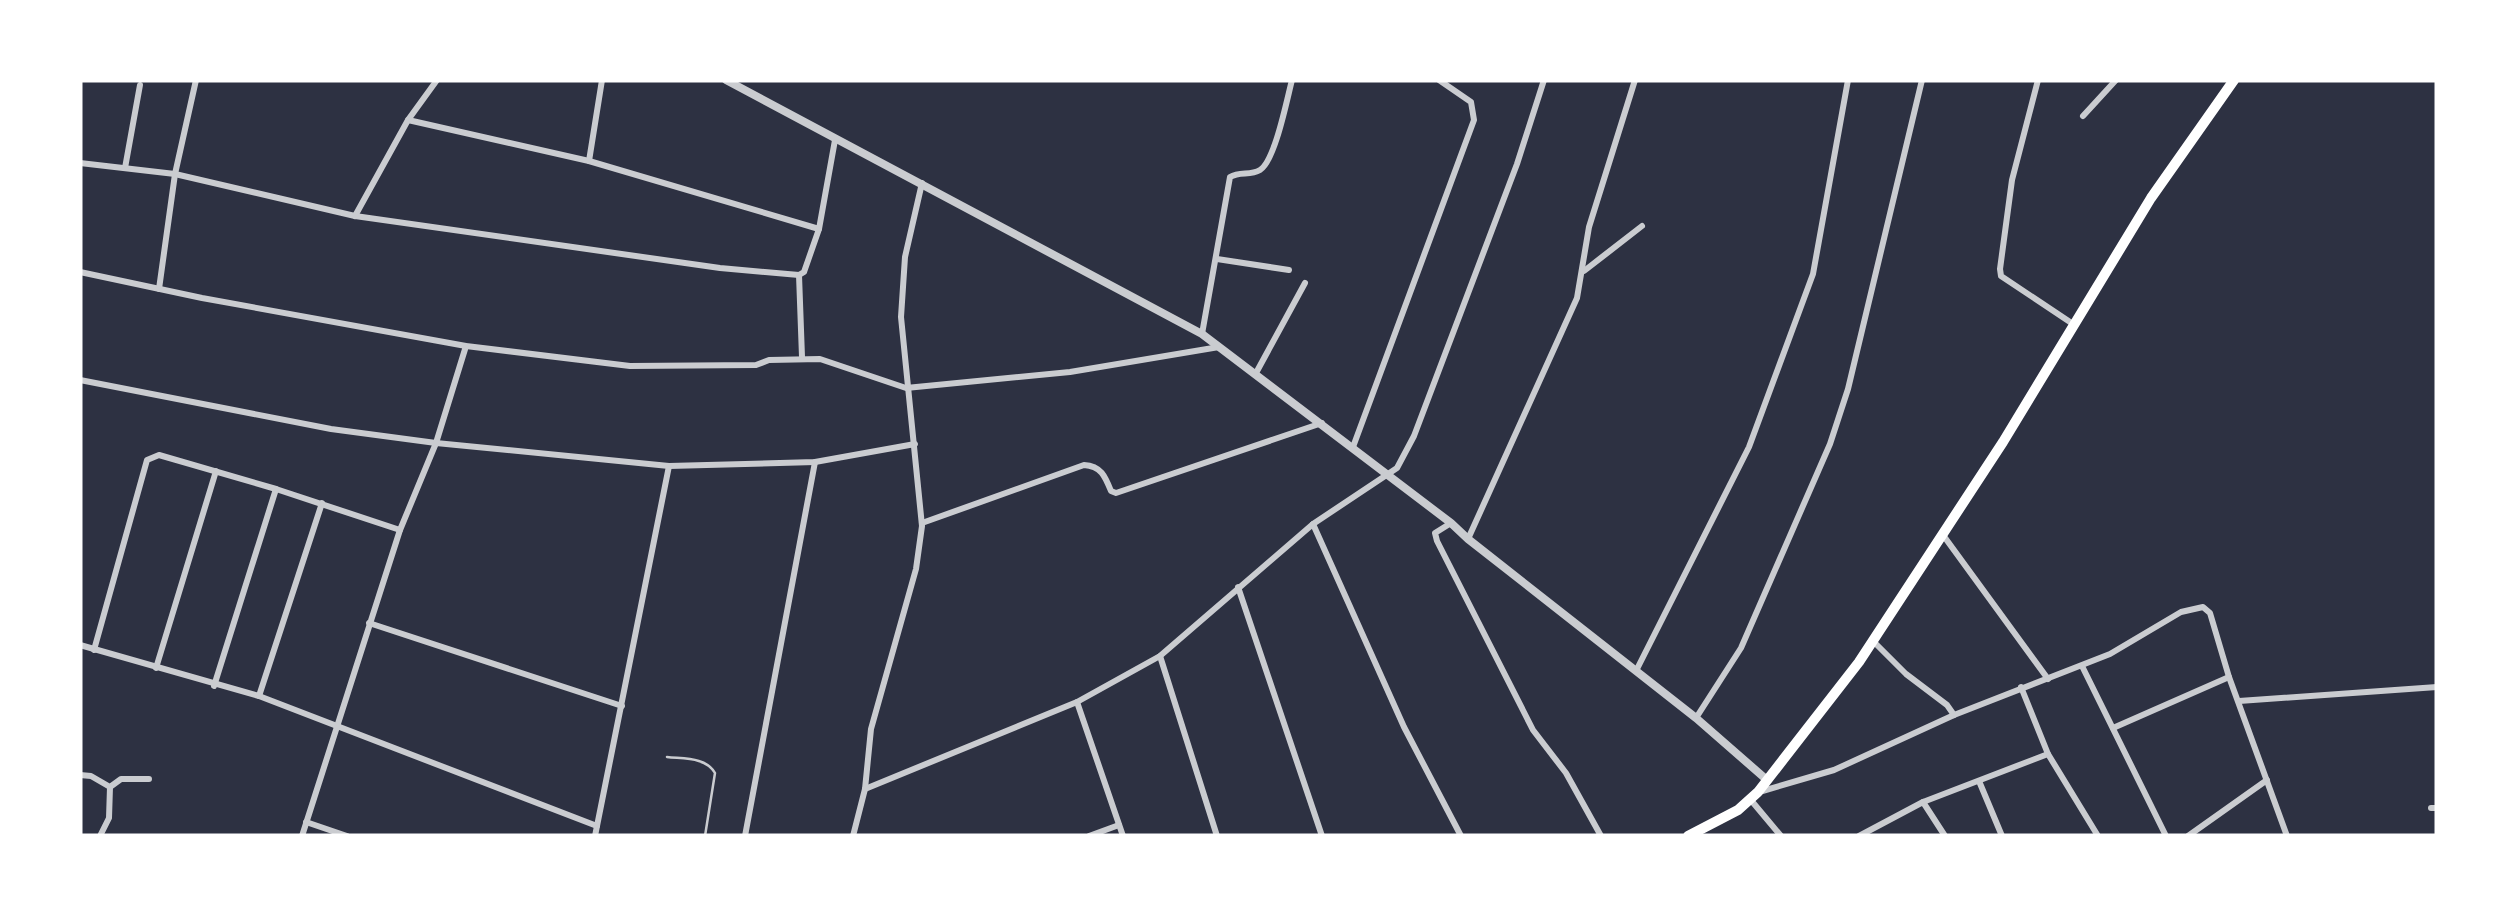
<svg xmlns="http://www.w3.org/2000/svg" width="2517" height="916" font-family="'Roboto Serif',serif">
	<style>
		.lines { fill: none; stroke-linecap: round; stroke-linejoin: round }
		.service { stroke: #caccd0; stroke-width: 2.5 }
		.minor { stroke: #caccd0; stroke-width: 6 }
		.tertiary { stroke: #caccd0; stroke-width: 8 }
		.trunk { stroke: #fff; stroke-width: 10 }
	</style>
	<rect width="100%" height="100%" fill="#2d3142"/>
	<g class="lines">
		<path class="service" d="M667,757C684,759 706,757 715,773L705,836"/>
		<g class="minor">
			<polyline points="2038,80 2012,180 2000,269 2001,276 2073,324"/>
			<polyline points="2083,116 2116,80"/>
			<polyline points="408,120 589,161 819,229"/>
			<polyline points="589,161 602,80"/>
			<polyline points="80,163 175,174 355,216 720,268 799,275 804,272 819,229 835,140"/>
			<polyline points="125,168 140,85"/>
			<polyline points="355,216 408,120 437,80"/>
			<polyline points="1217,259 1289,270"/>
			<polyline points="1584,271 1642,226"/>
			<polyline points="80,272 202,298 466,346 630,366 756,365 769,360 820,359 906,388 1070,372 1219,347"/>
			<polyline points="799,275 802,357"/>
			<polyline points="159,289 175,174 196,80"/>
			<path d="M1202,334L1230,177C1240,171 1250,176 1260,170C1275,161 1287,99 1292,80"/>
			<polyline points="1256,373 1305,283"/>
			<polyline points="80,380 331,429 436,443 669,466 815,462 915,444"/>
			<polyline points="1353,447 1474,120 1471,102 1439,80"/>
			<path d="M922,523L1084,465C1101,466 1105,476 1111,491L1116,493L1322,423"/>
			<polyline points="1451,523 1435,533 1437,541 1533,730 1566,773 1601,836"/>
			<polyline points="1313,524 1404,727 1461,836"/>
			<polyline points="1943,535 2048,679"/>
			<polyline points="1468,539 1577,298 1589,227 1635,80"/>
			<polyline points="1238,587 1322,836"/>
			<polyline points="369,623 622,706"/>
			<polyline points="1873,641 1906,674 1947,705 1954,715"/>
			<polyline points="80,645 259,696 597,826"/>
			<polyline points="94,650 147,460 159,455 276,489"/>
			<polyline points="1160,656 1217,836"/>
			<polyline points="2082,666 2166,836"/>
			<polyline points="156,668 216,471"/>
			<polyline points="1636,671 1749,447 1813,274 1848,80"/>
			<polyline points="214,686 276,489 400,530"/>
			<polyline points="2021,687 2048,754 2098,836"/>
			<polyline points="259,696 322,503"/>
			<polyline points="2239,701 2437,687"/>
			<polyline points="1077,702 1123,836"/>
			<polyline points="1696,718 1741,648 1830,444 1848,389 1922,80"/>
			<polyline points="2113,728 2229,677"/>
			<polyline points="80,775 91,776 110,787 121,779 149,779"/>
			<polyline points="1979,781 2002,836"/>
			<polyline points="865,789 1077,702 1160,656 1313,524 1397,468 1414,436 1517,164 1544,80"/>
			<polyline points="1759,792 1834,770 1954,715 2110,654 2181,612 2203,607 2210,613 2229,677 2287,836"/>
			<polyline points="1750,799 1781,836"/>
			<polyline points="1923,802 1945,836"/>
			<polyline points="2431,808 2437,808"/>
			<polyline points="306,822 347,836"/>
			<polyline points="100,836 109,818 110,787"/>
			<polyline points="302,836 400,530 436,443 466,346"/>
			<polyline points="595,836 669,466"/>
			<polyline points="745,836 815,462"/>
			<polyline points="853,836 865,789 871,729 916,569 922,526 901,317 905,257 922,183"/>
			<polyline points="1089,836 1119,825"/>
			<polyline points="1859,836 1923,802 2048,754"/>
			<polyline points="2188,836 2267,780"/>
		</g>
		<polyline class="tertiary" points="726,80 1202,334 1451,523 1468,539 1696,718 1767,780"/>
		<polyline class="trunk" points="1688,836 1738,810 1758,792 1859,662 2003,442 2151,198 2234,80"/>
	</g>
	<rect width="2517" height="916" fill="none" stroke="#ffffff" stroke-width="165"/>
</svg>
